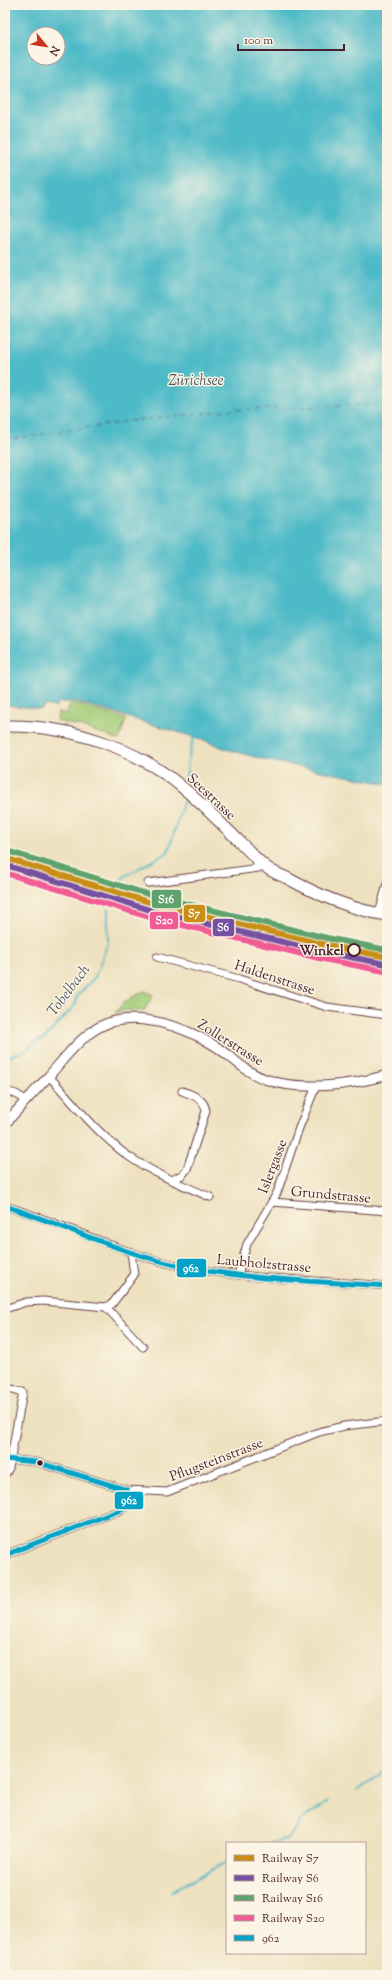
<svg xmlns="http://www.w3.org/2000/svg" width="392" height="1980" font-family="'Sorts Mill Goudy',serif">
	<style>
		.green { fill: #a4ce79; stroke: #777652 }
		.water { fill: #4dbac7; stroke: #4c6c79; fill-rule: evenodd }
		.lines { fill: none; stroke-linecap: round; stroke-linejoin: round }
		.stream { stroke: #4dbac7; stroke-width: 2 }
		.ferry { stroke: #4b5562; stroke-width: 1; stroke-dasharray: 5 4; stroke-linecap: butt }
		.street-casing { stroke: #633c41; stroke-width: 9 }
		.secondary-casing { stroke: #633c41; stroke-width: 11 }
		.primary-casing { stroke: #633c41; stroke-width: 13 }
		.street { stroke: #fff; stroke-width: 7 }
		.secondary { stroke: #fff; stroke-width: 9 }
		.primary { stroke: #fff; stroke-width: 11 }
		.bus-1-casing { stroke: #fcf5e5; stroke-width: 8 }
		.bus-1 { stroke: #04a2c6; stroke-width: 5 }
		.rail-1-casing { stroke: #fcf5e5; stroke-width: 9 }
		.rail-2-casing { stroke: #fcf5e5; stroke-width: 9 }
		.rail-3-casing { stroke: #fcf5e5; stroke-width: 9 }
		.rail-4-casing { stroke: #fcf5e5; stroke-width: 9 }
		.rail-1 { stroke: #c88e18; stroke-width: 6 }
		.rail-2 { stroke: #7751a1; stroke-width: 6 }
		.rail-3 { stroke: #60a26e; stroke-width: 6 }
		.rail-4 { stroke: #f05b94; stroke-width: 6 }
		.stop-dot { fill: #fcf5e5; stroke: #4a1f2b; stroke-width: 2 }
		.bus-dot { fill: #4a1f2b; stroke: #fcf5e5; stroke-width: 1.5 }
		.labels { text-anchor: middle; stroke-width: 3; stroke-linejoin: round; paint-order: stroke }
		.street-label { font-size: 14px; fill: #4a1f2b; stroke: #fcf5e5 }
		.stop-label { font-size: 14px; font-weight: bold; fill: #4a1f2b; stroke: #fcf5e5; text-anchor: end }
		.water-label { font-size: 15px; font-style: italic; fill: #4b5562; stroke: #fcf5e5 }
		.line-badge { stroke: #fcf5e5; stroke-width: 1.5 }
		.badge-label { font-size: 11px; text-anchor: middle; font-weight: bold; fill: #fff }
	</style>
	<rect width="100%" height="100%" fill="#fcf5e5"/>
	<filter id="ink" filterUnits="userSpaceOnUse"><feTurbulence type="fractalNoise" baseFrequency=".025" numOctaves="2"/><feDisplacementMap in="SourceGraphic" scale="8" xChannelSelector="R" yChannelSelector="G"/><feConvolveMatrix kernelMatrix="1 2 1 2 8 2 1 2 1" color-interpolation-filters="sRGB"/></filter>
	<filter id="wash" filterUnits="userSpaceOnUse"><feTurbulence type="fractalNoise" baseFrequency=".012" numOctaves="4" result="noise"/><feDisplacementMap in="SourceGraphic" scale="16" xChannelSelector="R" yChannelSelector="G"/><feGaussianBlur stdDeviation="0.9" result="paint"/><feColorMatrix in="noise" values="0 0 0 0 0 0 0 0 0 0 0 0 0 0 0 0 0 1.4 0 .05"/><feComposite in="paint" operator="in"/></filter>
	<g filter="url(#wash)">
		<rect width="100%" height="100%" fill="#eee1c0"/>
		<g class="green">
			<polygon points="70,704 77,704 126,719 119,740 80,726 57,721 58,712 67,714"/>
			<polygon points="144,991 153,995 144,1011 124,1010 115,1013 124,1002"/>
		</g>
		<path class="water" d="M5,5H387V784L269,761L226,749L204,740L77,702H60L55,707L44,705L42,709L5,705ZM34,34H58V58H34Z"/>
		<g class="lines">
			<g class="stream">
				<polyline points="186,779 189,755 194,737"/>
				<polyline points="116,885 125,876 168,852 184,800"/>
				<polyline points="5,1058 26,1050 35,1042 45,1038 75,1005 78,995 95,977 108,943 108,909"/>
				<polyline points="357,1791 387,1770"/>
				<polyline points="271,1843 289,1838 301,1820 328,1802"/>
				<polyline points="172,1891 227,1862"/>
			</g>
			<polyline class="ferry" points="5,440 138,420 231,410 387,404"/>
		</g>
	</g>
	<g filter="url(#ink)">
		<g class="lines">
			<g class="street-casing">
				<g id="street">
					<polyline points="148,883 266,867"/>
					<polyline points="379,914 387,884"/>
					<polyline points="157,957 239,979 327,1007 387,1015"/>
					<path d="M49,1076C74,1104 98,1134 128,1156C153,1173 182,1185 210,1197"/>
					<polyline points="5,1091 16,1094 26,1100"/>
					<path d="M172,1180L182,1175L187,1169L206,1111C204,1098 193,1095 182,1091"/>
					<polyline points="272,1202 387,1211"/>
					<path d="M5,1206C63,1223 117,1252 176,1265C245,1280 317,1280 387,1286"/>
					<polyline points="238,1275 247,1244 277,1193 299,1128 316,1086"/>
					<polyline points="106,1307 112,1304 134,1275 131,1252"/>
					<polyline points="106,1307 143,1347"/>
					<polyline points="5,1309 26,1302 43,1301 106,1307"/>
					<polyline points="5,1387 23,1392 9,1468 5,1475"/>
					<polyline points="5,1459 36,1462 127,1490 167,1492 319,1432 344,1426 387,1421"/>
					<polyline points="5,1555 118,1511 127,1506 130,1498 127,1490"/>
				</g>
			</g>
			<g class="secondary-casing">
				<path id="secondary" d="M5,1124C19,1108 33,1093 48,1077C65,1058 83,1032 108,1023C141,1012 184,1027 212,1044C231,1055 244,1072 265,1079C300,1092 352,1085 387,1075"/>
			</g>
			<g class="primary-casing">
				<path id="primary" d="M5,726C72,725 139,748 189,793C208,810 226,828 244,846C251,853 258,861 266,867C272,872 280,875 287,878C318,895 352,910 387,915"/>
			</g>
			<use href="#street" class="street"/>
			<use href="#secondary" class="secondary"/>
			<use href="#primary" class="primary"/>
			<g class="bus-1-casing">
				<g id="bus-1">
					<path d="M5,1206C62,1224 117,1252 176,1265C245,1280 317,1281 387,1286"/>
					<polyline points="5,1459 36,1462 127,1490 130,1498 127,1506 118,1511 5,1555"/>
				</g>
			</g>
			<use href="#bus-1" class="bus-1"/>
			<g class="rail-1-casing">
				<polyline id="rail-1" points="5,858 152,903 326,945 387,957"/>
			</g>
			<g class="rail-2-casing">
				<polyline id="rail-2" points="5,865 150,910 324,952 386,964"/>
			</g>
			<g class="rail-3-casing">
				<polyline id="rail-3" points="7,851 154,896 327,938 387,950"/>
			</g>
			<g class="rail-4-casing">
				<polyline id="rail-4" points="5,873 149,917 323,959 384,971"/>
			</g>
			<use href="#rail-1" class="rail-1"/>
			<use href="#rail-2" class="rail-2"/>
			<use href="#rail-3" class="rail-3"/>
			<use href="#rail-4" class="rail-4"/>
		</g>
	</g>
	<circle class="stop-dot" cx="354" cy="950" r="6"/>
	<circle class="bus-dot" cx="40" cy="1463" r="3.5"/>
	<g class="labels">
		<g class="street-label">
			<text transform="translate(212 796) rotate(43)" y="5">Seestrasse</text>
			<text transform="translate(275 977) rotate(18)" y="5">Haldenstrasse</text>
			<text transform="translate(231 1042) rotate(32)" y="5">Zollerstrasse</text>
			<text transform="translate(272 1166) rotate(-69)" y="5">Islergasse</text>
			<text transform="translate(331 1194) rotate(5)" y="5">Grundstrasse</text>
			<text transform="translate(264 1263) rotate(5)" y="5">Laubholzstrasse</text>
			<text transform="translate(216 1459) rotate(-21)" y="5">Pflugsteinstrasse</text>
		</g>
		<g class="stop-label">
			<text x="344" y="955">Winkel</text>
		</g>
		<g class="water-label">
			<text x="196" y="385">Zürichsee</text>
			<text transform="translate(68 990) rotate(-53)" y="5">Tobelbach</text>
		</g>
	</g>
	<g class="line-badge">
		<rect x="151" y="889" width="31" height="20" rx="4" fill="#60a26e"/>
		<rect x="183" y="904" width="23" height="19" rx="4" fill="#c88e18"/>
		<rect x="149" y="911" width="30" height="19" rx="4" fill="#f05b94"/>
		<rect x="212" y="918" width="23" height="19" rx="4" fill="#7751a1"/>
		<rect x="176" y="1258" width="31" height="20" rx="4" fill="#04a2c6"/>
		<rect x="114" y="1491" width="30" height="19" rx="4" fill="#04a2c6"/>
	</g>
	<g class="badge-label">
		<text x="166" y="903">S16</text>
		<text x="194" y="917">S7</text>
		<text x="164" y="924">S20</text>
		<text x="223" y="931">S6</text>
		<text x="191" y="1272">962</text>
		<text x="129" y="1504">962</text>
	</g>
	<rect width="392" height="1980" fill="none" stroke="#fcf5e5" stroke-width="20"/>
	<rect x="226" y="1842" width="140" height="112" fill="#fcf5e5" stroke="#b59f9b"/>
	<rect x="234" y="1855" width="20" height="6" fill="#c88e18" stroke="#b59f9b"/>
	<text x="262" y="1862" font-size="12" fill="#4a1f2b">Railway S7</text>
	<rect x="234" y="1875" width="20" height="6" fill="#7751a1" stroke="#b59f9b"/>
	<text x="262" y="1882" font-size="12" fill="#4a1f2b">Railway S6</text>
	<rect x="234" y="1895" width="20" height="6" fill="#60a26e" stroke="#b59f9b"/>
	<text x="262" y="1902" font-size="12" fill="#4a1f2b">Railway S16</text>
	<rect x="234" y="1915" width="20" height="6" fill="#f05b94" stroke="#b59f9b"/>
	<text x="262" y="1922" font-size="12" fill="#4a1f2b">Railway S20</text>
	<rect x="234" y="1935" width="20" height="6" fill="#04a2c6" stroke="#b59f9b"/>
	<text x="262" y="1942" font-size="12" fill="#4a1f2b">962</text>
	<g transform="translate(46 46) rotate(120)"><circle r="19" fill="#fcf5e5" stroke="#b59f9b"/>
	<path d="M0-3L7 15L0 10L-7 15Z" fill="#c8321e"/>
	<text y="-6" font-size="11" font-weight="bold" text-anchor="middle" fill="#4a1f2b">N</text>
	</g>
	<path d="M238 44v6h106v-6" fill="none" stroke="#4a1f2b" stroke-width="2"/>
	<text x="244" y="44" font-size="12" fill="#4a1f2b" stroke="#fcf5e5" stroke-width="3" paint-order="stroke">100 m</text>
</svg>
